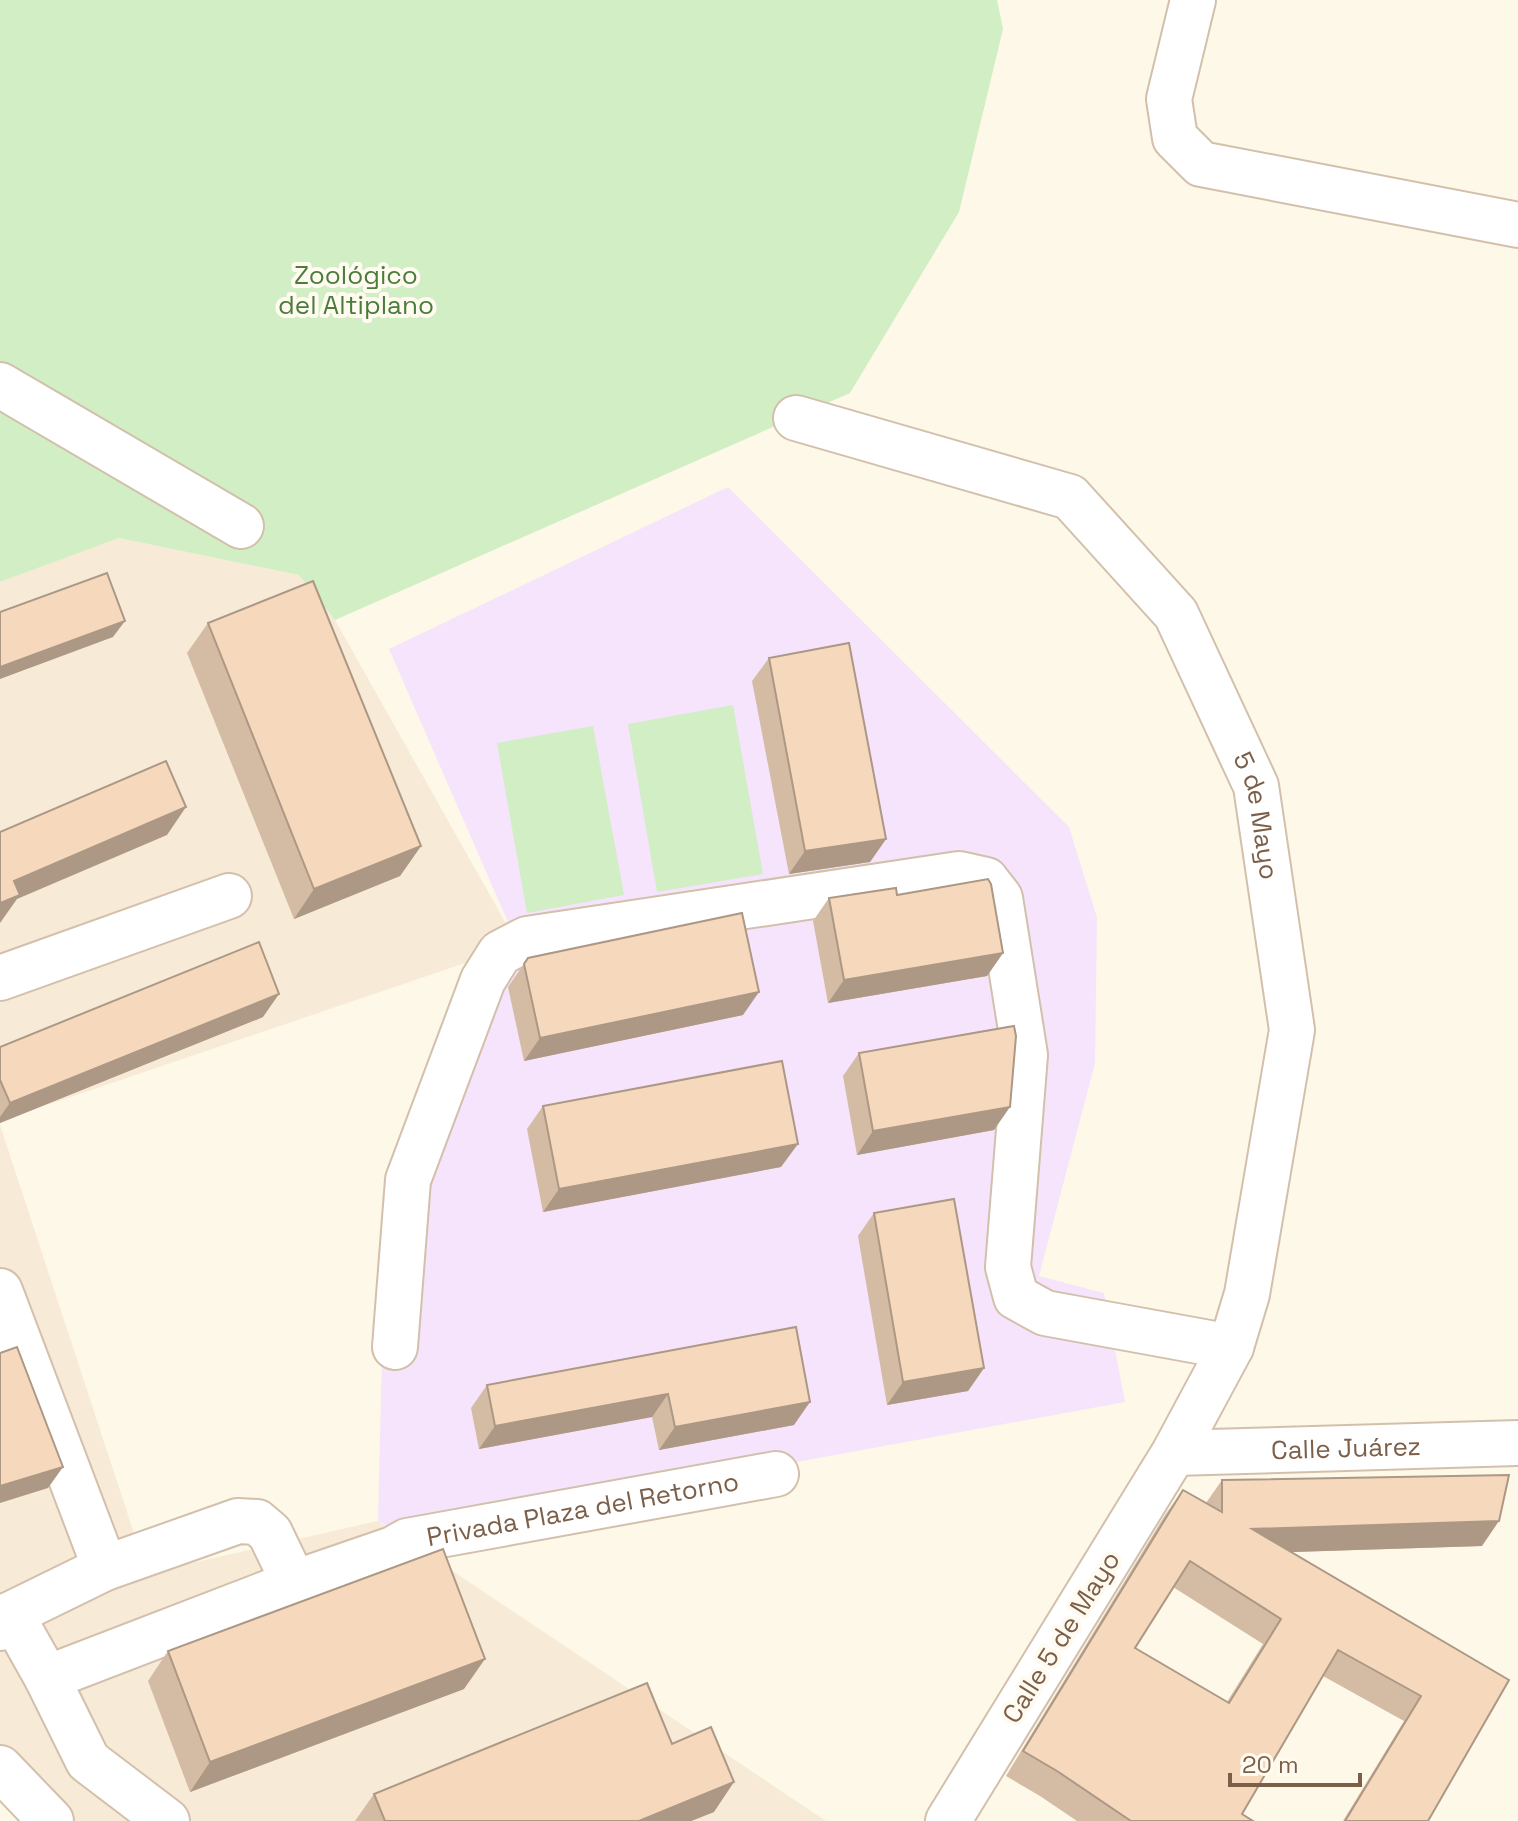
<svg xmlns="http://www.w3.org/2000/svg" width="1518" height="1821" font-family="'Space Grotesk',sans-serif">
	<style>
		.residential { fill: #f7ead6 }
		.education { fill: #f5e4fb }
		.green { fill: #d2eec4 }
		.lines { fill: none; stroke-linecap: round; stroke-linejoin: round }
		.minor-casing { stroke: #d3c0ac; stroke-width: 48 }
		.minor { stroke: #fff; stroke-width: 44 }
		.wall { fill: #d4bba3; fill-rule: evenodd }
		.shaded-wall { fill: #ac9884 }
		.building { fill: #f6d9bd; stroke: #ac9884; stroke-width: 2; fill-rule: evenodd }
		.labels { text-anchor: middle; stroke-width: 8; stroke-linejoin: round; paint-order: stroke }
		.park-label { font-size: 26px; fill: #4a7c3c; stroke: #fffbf0 }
		.street-label { font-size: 26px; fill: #7c5f49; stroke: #fffbf0 }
	</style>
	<rect width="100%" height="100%" fill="#fef8e8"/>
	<g class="residential">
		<polygon points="119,538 299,575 335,620 518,945 0,1121 0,582"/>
		<polygon points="0,1125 147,1573 378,1521 826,1821 64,1821 0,1753"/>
	</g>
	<polygon class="education" points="728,487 1069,827 1097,918 1095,1063 1039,1276 1104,1293 1125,1402 402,1534 378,1521 385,1226 518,945 389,649"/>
	<g class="green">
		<polygon points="0,0 997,0 1003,29 959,212 850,393 335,620 299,575 119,538 0,582"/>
		<polygon points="733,705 763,874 657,892 628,724"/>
		<polygon points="593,726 624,895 527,913 497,743"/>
	</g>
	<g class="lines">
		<g class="minor-casing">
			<g id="minor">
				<polyline points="1193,0 1169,99 1175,138 1201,164 1518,225"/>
				<polyline points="0,385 241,526"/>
				<path id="s1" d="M796,418L1070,497L1176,614L1256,786L1292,1030L1247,1294L1231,1347L1174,1453L948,1821"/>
				<polyline points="0,978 229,896"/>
				<polyline points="0,1291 105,1568"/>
				<polyline points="395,1347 408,1180 483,980 500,953 527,939 959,874 986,880 1000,898 1025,1055 1008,1267 1016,1297 1045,1313 1231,1347"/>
				<path id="s2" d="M1174,1453L1518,1443"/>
				<polyline points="11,1614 47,1678 88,1761 167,1821"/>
				<polyline points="0,1628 11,1614 105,1568 238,1521 257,1522 270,1533 294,1583"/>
				<path id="s3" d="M47,1678L294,1583L393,1549L407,1541L776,1474"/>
				<polyline points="0,1768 51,1821"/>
			</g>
		</g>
		<use href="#minor" class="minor"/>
	</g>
	<g class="wall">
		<polygon points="208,623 421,846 400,876 294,919 187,653"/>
		<polygon points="769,658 886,839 870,862 789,874 752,681"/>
		<polygon points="897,895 1003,953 987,976 828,1003 813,921 829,898"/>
		<polygon points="528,958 743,1015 524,1061 508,987"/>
		<polygon points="263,1017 0,1123 0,1047"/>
		<polygon points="859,1053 994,1130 857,1155 843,1076"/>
		<polygon points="543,1106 781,1167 543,1212 527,1129"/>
		<polygon points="874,1213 984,1368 968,1391 887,1405 858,1236"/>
		<polygon points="796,1327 794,1425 659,1450 652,1417 479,1449 471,1408 487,1385"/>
		<path d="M1222,1480L1482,1546L1292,1552L1509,1680L1428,1821H1343L1404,1721L1323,1676L1242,1814L1253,1821H1077L1040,1796L1006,1776L1165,1515L1183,1490L1206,1503ZM1173,1587L1263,1644L1227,1702L1135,1648Z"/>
		<polygon points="168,1651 464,1689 190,1792 148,1681"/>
		<polygon points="672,1744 714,1812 691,1821 355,1821 374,1794"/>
	</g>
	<g class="shaded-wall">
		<polygon points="125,621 113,637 0,679 0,667"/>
		<polygon points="186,807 167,835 17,899 0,923 0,902 14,881"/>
		<polygon points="886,839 870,862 789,874 805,851"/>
		<polygon points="421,846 400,876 294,919 314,889"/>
		<polygon points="1003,953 987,976 828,1003 844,980"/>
		<polygon points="759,992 743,1015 524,1061 540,1038"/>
		<polygon points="279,994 263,1017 0,1123 0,1117 10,1103"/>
		<polygon points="1010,1107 994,1130 857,1155 873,1131"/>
		<polygon points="798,1144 781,1167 543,1212 559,1189"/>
		<polygon points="984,1368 968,1391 887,1405 903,1382"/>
		<polygon points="668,1394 652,1417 479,1449 495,1426"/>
		<polygon points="810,1402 794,1425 659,1450 675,1427"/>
		<polygon points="63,1467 48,1488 0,1503 0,1486"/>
		<polygon points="1499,1521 1482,1546 1235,1554 1252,1529"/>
		<polygon points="485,1659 464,1689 190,1792 210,1762"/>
		<polygon points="734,1782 714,1812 691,1821 639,1821"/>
	</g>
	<g class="building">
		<polygon points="107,573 125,621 0,667 0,612"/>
		<polygon points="313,581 421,846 314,889 208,623"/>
		<polygon points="849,643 886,839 805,851 769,658"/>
		<polygon points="166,761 186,807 14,881 20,895 0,903 0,832"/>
		<polygon points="988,879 991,884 1003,953 844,980 829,898 896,888 897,895"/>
		<polygon points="742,913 759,992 540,1038 524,964 528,958"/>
		<polygon points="259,942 279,994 10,1103 0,1080 0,1047"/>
		<polygon points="1014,1026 1016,1036 1010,1107 873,1131 859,1053"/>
		<polygon points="782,1061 798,1144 559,1189 543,1106"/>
		<polygon points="954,1199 984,1368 903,1382 874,1213"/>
		<polygon points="796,1327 810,1402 675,1427 668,1394 495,1426 487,1385"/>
		<polygon points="17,1347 63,1467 0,1486 0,1353"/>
		<path d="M1509,1475L1499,1521L1252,1529L1509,1680L1428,1821H1345L1421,1696L1338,1650L1242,1814L1253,1821H1131L1057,1771L1023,1751L1183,1490L1222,1512V1480ZM1190,1561L1281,1619L1229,1703L1135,1648Z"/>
		<polygon points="443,1549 485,1659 210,1762 168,1651"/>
		<polygon points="647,1683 672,1744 711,1727 734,1782 639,1821 385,1821 374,1794"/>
	</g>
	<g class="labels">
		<g class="park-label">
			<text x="356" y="284">Zoológico<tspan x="356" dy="30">del Altiplano</tspan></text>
		</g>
		<g class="street-label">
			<text dy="9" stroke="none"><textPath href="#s1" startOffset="662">5 de Mayo</textPath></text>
			<text dy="9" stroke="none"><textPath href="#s2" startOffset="172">Calle Juárez</textPath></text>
			<text dy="9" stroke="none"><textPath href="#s3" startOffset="564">Privada Plaza del Retorno</textPath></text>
			<text transform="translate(1061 1637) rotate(-58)" y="9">Calle 5 de Mayo</text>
		</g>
	</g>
	<path d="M1230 1773v12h130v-12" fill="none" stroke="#7c5f49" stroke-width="4"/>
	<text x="1242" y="1773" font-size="24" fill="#7c5f49" stroke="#fffbf0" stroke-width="6" paint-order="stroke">20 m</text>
</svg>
